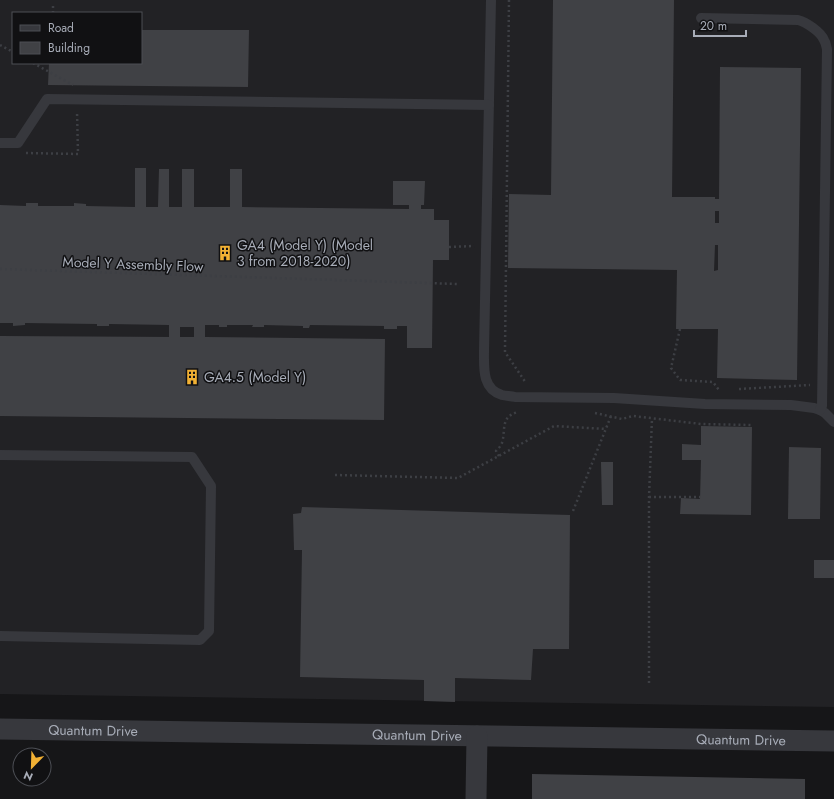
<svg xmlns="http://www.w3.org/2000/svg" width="834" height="799" font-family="Jost,sans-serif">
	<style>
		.built { fill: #222225; fill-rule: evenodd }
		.building { fill: #404145; fill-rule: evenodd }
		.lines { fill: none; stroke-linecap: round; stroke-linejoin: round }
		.path { stroke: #3d3f44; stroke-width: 2.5; stroke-dasharray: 2 3; stroke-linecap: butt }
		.service { stroke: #37383d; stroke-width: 10 }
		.minor { stroke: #37383d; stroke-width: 21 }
		.labels { text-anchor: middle; stroke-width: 3; stroke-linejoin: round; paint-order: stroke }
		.poi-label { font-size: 14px; fill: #a8adb8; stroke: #111113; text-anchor: start }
		.street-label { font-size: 14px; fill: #a8adb8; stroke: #111113 }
	</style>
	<rect width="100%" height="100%" fill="#161618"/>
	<path class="built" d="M0,0H834V707L0,694ZM13,13H141V63H13Z"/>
	<g class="building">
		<path d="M553,0H674L672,197H715V199H719L720,67L801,68L797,380L717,378L718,329H676L677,270L508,268L509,194L551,195ZM715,211H719V223H715ZM715,245H718V270L714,271Z"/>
		<polygon points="141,30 249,30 248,87 48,85 49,63 141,63"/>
		<path d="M135,168H146V207H158L159,169H169V207H182V169H194V207H230V169H242V207L409,209V205H393V181H425L424,205H421V209H434V220H449V260H433L432,348H407V326H397V329H384V326L310,325L309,328H303V326L264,325V327H252L253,325H227V327H219V325H205V337L385,339L384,420L0,416V336L175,337H169V325L109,324V326H97V324L25,323V325L13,326V323H0V205L26,206V203H38V206H74V203L86,204V206L135,207ZM180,327H194V337H180Z"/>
		<polygon points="701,426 752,427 751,515 680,514 681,498 700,499 701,460 682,460 682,444 701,445"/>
		<polygon points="789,447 821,448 820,519 788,519"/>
		<polygon points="601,462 613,462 613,505 602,505"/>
		<polygon points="302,507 570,515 569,649 533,649 531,680 455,678 455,702 424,701 424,680 300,677 302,550 294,550 293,514 301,513"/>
		<rect x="814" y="560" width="20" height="18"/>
		<polygon points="532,774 805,779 805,799 532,799"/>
	</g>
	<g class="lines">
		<g class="path">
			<polyline points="509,0 505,350 505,352 526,383"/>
			<polyline points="53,13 53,5"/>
			<polyline points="0,45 13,52"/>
			<polyline points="33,63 73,85"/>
			<polyline points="26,153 78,154 77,111"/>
			<polyline points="449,247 474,246"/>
			<polyline points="0,269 458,284"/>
			<polyline points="680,329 671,368 680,380 713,382 719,390 719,392"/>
			<polyline points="739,389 810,385"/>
			<polyline points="595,413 622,419 633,416 701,424 751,425"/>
			<path d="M499,456L496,451C498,449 501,446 502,443C506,429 500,417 518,412"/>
			<polyline points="335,475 458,478 554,426 606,429"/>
			<polyline points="649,497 700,497"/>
			<polyline points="573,511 611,416 612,417"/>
			<polyline points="649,683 649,497 652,418"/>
		</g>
		<g class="service">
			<path d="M491,0L484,351C484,368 482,389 502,395C506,396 511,396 515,397L614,398L705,404L791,405L814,408L820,410L825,413L834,422"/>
			<path d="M701,18L798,20C806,22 821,32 824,40C826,43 826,46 827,49L822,406L820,410"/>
			<polyline points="0,143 18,143 47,99 489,105"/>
			<polyline points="0,455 192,457 211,486 209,631 200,640 0,636"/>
		</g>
		<g class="minor">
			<path id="s1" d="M0,729L834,741"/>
			<polyline points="476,799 477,736"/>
		</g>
	</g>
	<defs>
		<g id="building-bare" transform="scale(1.2)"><path d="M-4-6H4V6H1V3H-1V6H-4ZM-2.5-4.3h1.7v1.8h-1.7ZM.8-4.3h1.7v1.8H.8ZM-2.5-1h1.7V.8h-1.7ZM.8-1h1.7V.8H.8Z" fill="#f2b134" stroke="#111113" stroke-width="2.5" paint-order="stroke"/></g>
	</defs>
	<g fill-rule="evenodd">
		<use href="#building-bare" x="225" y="253"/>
		<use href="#building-bare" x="192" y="377"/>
	</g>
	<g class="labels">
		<g class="poi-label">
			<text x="237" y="250">GA4 (Model Y) (Model<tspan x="237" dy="16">3 from 2018-2020)</tspan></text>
			<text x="204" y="382">GA4.5 (Model Y)</text>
		</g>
		<g class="street-label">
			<text transform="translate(133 264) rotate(2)" y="5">Model Y Assembly Flow</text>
			<text dy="5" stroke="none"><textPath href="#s1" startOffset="93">Quantum Drive</textPath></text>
			<text dy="5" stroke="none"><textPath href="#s1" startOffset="417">Quantum Drive</textPath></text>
			<text dy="5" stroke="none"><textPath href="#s1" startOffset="741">Quantum Drive</textPath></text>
		</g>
	</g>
	<rect x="12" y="12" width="130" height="52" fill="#111113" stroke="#4d4f55"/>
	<rect x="20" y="25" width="20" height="6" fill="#37383d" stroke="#4d4f55"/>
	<text x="48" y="32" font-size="12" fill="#a8adb8">Road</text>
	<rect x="20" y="42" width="20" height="12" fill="#404145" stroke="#4d4f55"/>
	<text x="48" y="52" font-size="12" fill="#a8adb8">Building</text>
	<g transform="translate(32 767) rotate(203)"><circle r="19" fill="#111113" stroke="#4d4f55"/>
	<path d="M0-3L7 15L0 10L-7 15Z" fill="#f2b134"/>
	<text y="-6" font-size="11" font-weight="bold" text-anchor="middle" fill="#a8adb8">N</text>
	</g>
	<path d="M694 30v6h52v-6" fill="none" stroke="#a8adb8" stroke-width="2"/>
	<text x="700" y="30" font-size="12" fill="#a8adb8" stroke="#111113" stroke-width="3" paint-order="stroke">20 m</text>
</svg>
